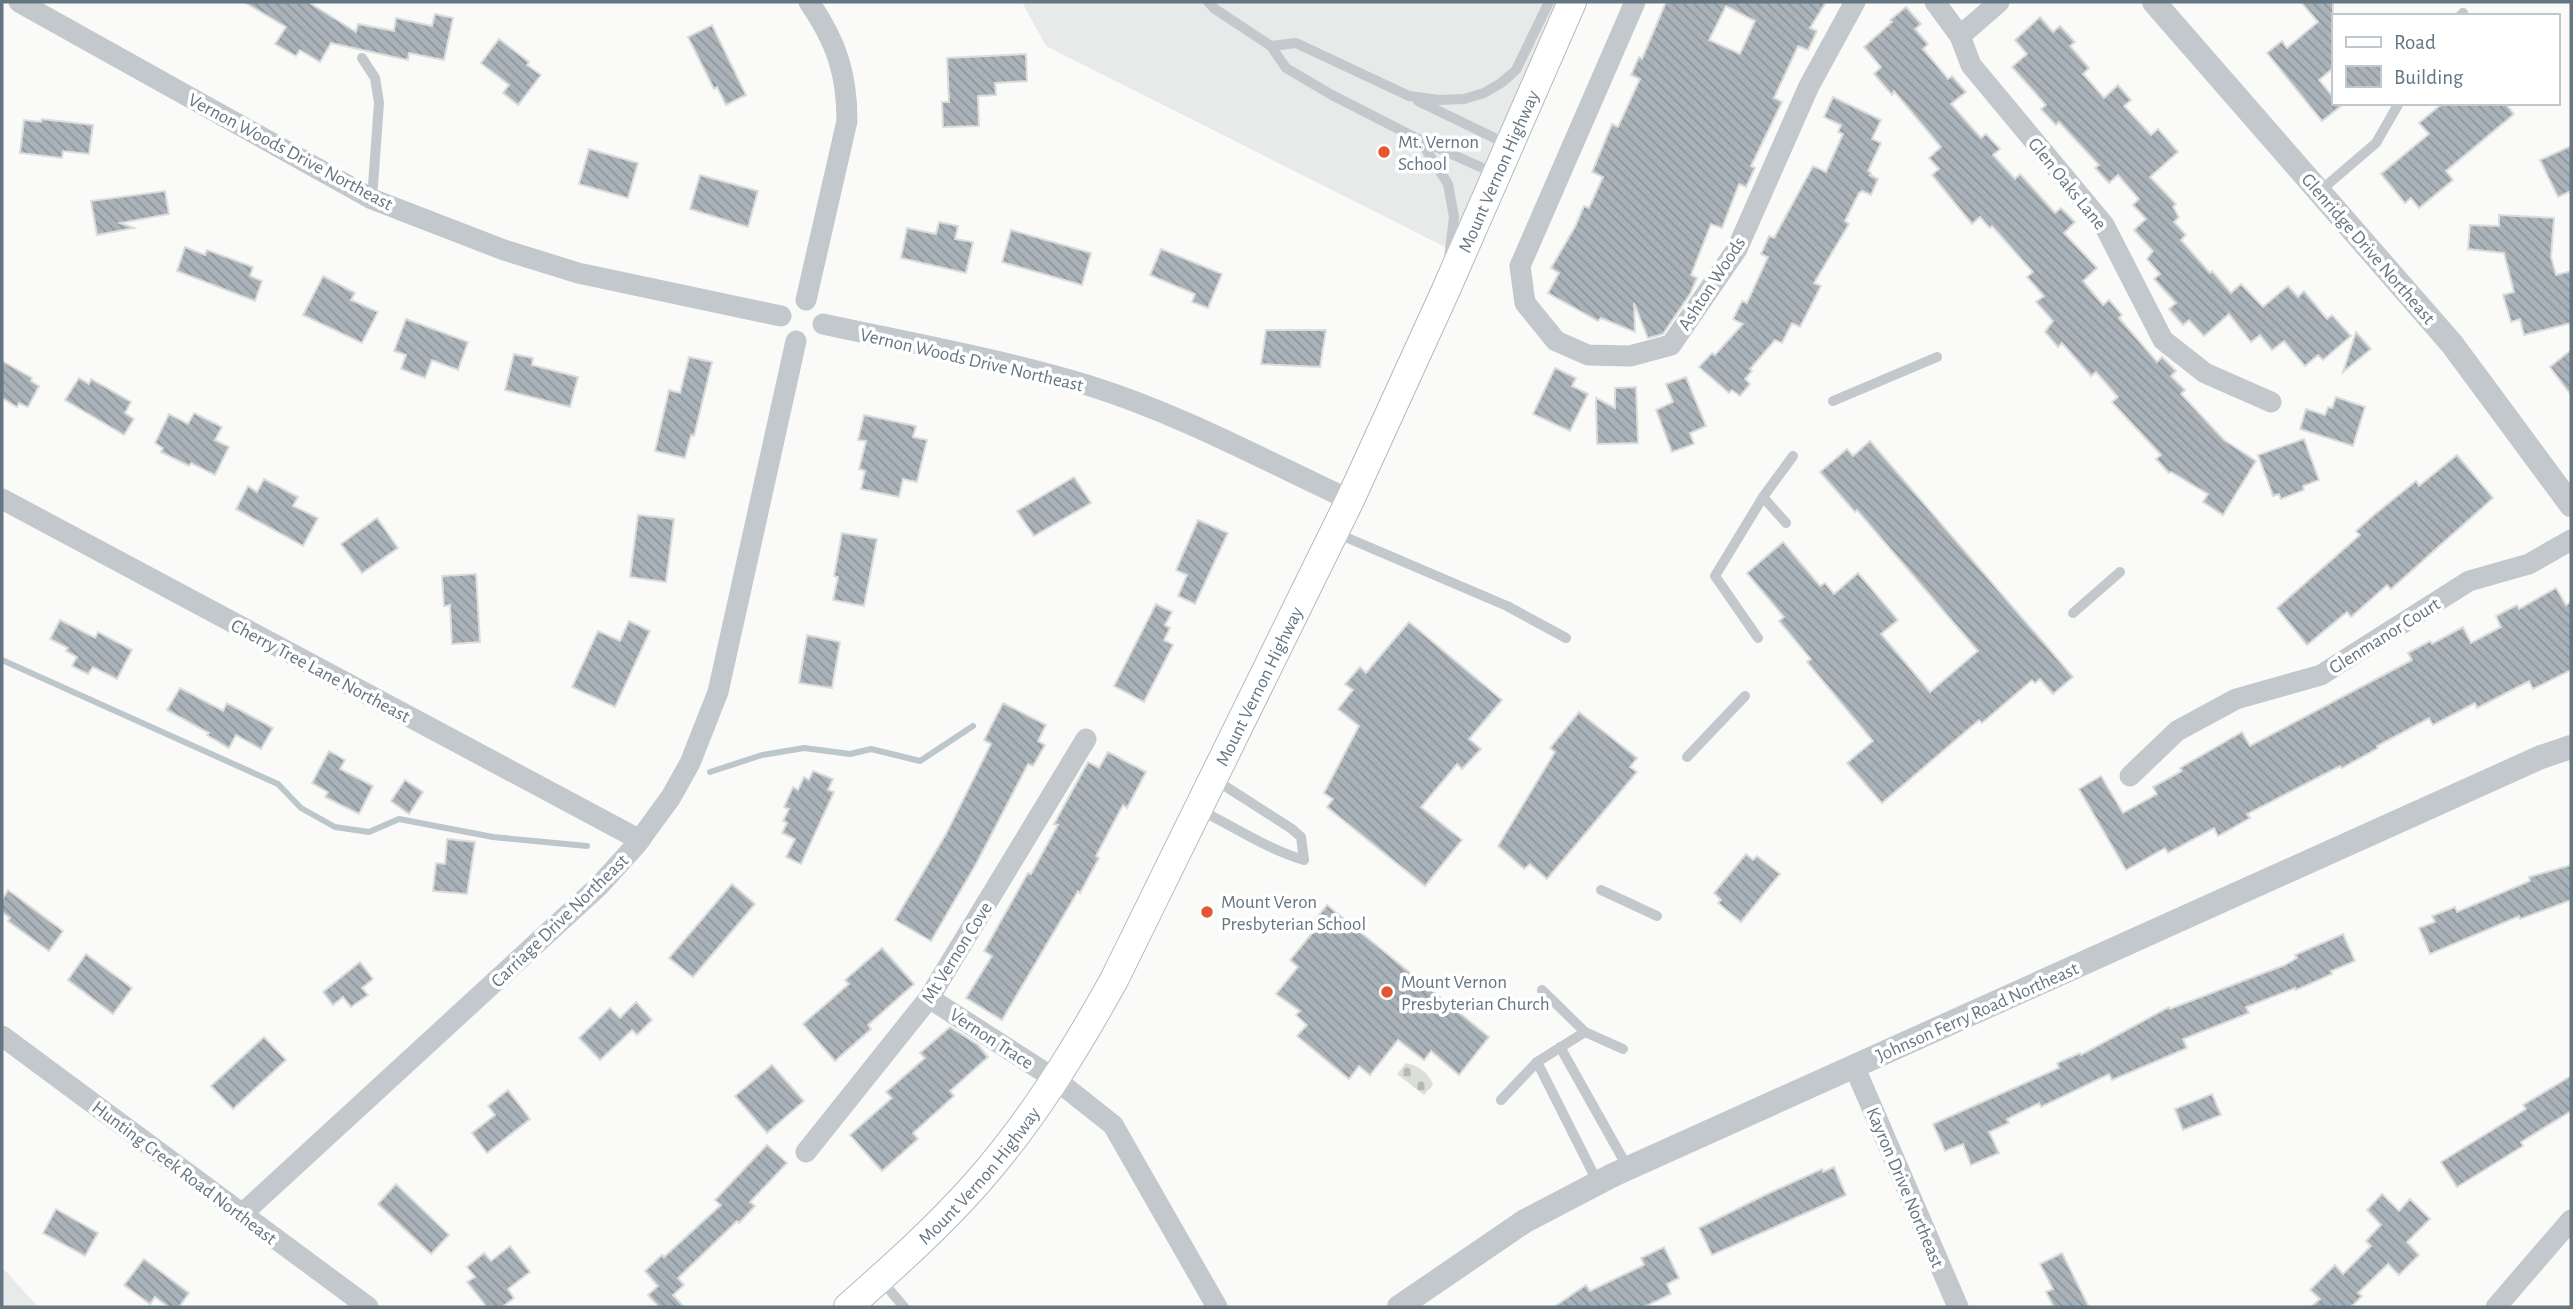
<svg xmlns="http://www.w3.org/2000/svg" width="2573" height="1309" font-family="'Alegreya Sans',sans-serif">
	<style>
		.built { fill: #e8e9e9 }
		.cemetery { fill: url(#cemetery-stones) }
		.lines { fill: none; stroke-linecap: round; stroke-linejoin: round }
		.stream { stroke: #bbc7cb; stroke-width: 6 }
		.building { fill: url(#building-back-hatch); stroke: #dcdcda; stroke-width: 2; fill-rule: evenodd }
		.secondary-casing { stroke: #b3babf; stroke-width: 30 }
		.service { stroke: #c3c8cc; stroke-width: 10 }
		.minor { stroke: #c3c8cc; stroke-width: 21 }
		.tertiary { stroke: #c3c8cc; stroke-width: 24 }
		.secondary { stroke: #fff; stroke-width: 28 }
		.poi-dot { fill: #e4572e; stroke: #fff; stroke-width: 2.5 }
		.labels { text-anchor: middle; stroke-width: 7; stroke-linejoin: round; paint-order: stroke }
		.poi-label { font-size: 19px; fill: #657683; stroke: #fff; text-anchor: start }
		.street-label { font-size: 19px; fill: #657683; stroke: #fff }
	</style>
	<defs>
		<pattern id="cemetery-stones" width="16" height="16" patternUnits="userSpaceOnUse" patternTransform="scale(1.75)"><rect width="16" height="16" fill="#dadfd7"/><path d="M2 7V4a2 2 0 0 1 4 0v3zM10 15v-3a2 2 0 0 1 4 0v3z" fill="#b4b9b4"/></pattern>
		<pattern id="building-back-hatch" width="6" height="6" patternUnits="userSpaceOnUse" patternTransform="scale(1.75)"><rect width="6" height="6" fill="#aab3b9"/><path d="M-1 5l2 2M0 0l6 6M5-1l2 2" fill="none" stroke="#8e969c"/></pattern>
	</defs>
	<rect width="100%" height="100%" fill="#fafaf8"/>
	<g class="built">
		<polygon points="1022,2 1574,2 1467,258 1046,46"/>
		<polygon points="2,1267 38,1307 2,1307"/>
	</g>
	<path class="cemetery" d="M1406,1063C1419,1066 1428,1072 1433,1085L1424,1095L1397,1074Z"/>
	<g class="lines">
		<g class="stream">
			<polyline points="2,660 278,784 301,808 335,827 369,832 399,819 493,837 587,846"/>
			<polyline points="710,772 762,755 804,748 850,754 871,749 920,761 973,726"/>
		</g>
	</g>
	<g class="building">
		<polygon points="244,2 308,2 356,32 358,24 394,31 396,18 432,26 435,14 453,18 444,60 409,53 408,60 331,43 320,62 300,50 296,56 275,44 286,27"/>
		<path d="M1666,2H1826L1810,28L1817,31L1808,50L1798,46L1774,98L1782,102L1751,166L1755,168L1746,187L1739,184L1722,228L1711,224L1691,275L1697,278L1690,294L1663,334L1648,338L1634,303L1635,332L1601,318L1598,321L1548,293L1559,273L1551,268L1575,227L1584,206L1589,208L1603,177L1592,172L1612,124L1618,127L1640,79L1631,75L1639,57L1642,59ZM1726,6L1755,21L1740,54L1709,40Z"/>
		<polygon points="2301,2 2333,2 2333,68 2319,80 2333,97 2333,103 2341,106 2322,121 2267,53 2282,41 2287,48 2318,22"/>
		<polygon points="1906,7 1921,24 1915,29 1928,44 1923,49 1948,79 1952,76 1966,92 1951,104 1981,138 1986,134 2000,149 1993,155 2015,179 2020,174 2055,213 2061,208 2075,222 2064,233 2097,268 2083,281 2103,305 2109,300 2122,315 2119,318 2157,362 2162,357 2176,371 2171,376 2185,390 2181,394 2224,440 2256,461 2223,515 2203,502 2208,494 2171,472 2169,473 2156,459 2161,455 2112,402 2118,397 2096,372 2091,376 2062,343 2058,347 2045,332 2053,321 2036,302 2044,296 2027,277 2033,272 1992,226 1990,228 1980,217 1972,224 1932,175 1939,169 1929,158 1941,147 1894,91 1892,95 1874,74 1881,67 1864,47 1892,22 1890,20"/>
		<polygon points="2040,17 2053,32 2060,26 2075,42 2070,46 2089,68 2083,74 2104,98 2118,85 2131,100 2124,106 2151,135 2158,129 2178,152 2150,177 2176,204 2173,207 2179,217 2174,222 2186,235 2181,240 2210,273 2212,271 2231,293 2241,284 2263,307 2288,286 2298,297 2304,291 2327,319 2332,315 2351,336 2323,360 2318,355 2305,366 2284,341 2272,350 2260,335 2251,342 2229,314 2204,336 2189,320 2183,325 2169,309 2176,303 2154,279 2160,274 2147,259 2153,251 2134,230 2146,219 2133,205 2139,199 2118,175 2109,183 2095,168 2099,165 2059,122 2056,125 2041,109 2046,105 2012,67 2027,54 2015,40"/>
		<polygon points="712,25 746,95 726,105 717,87 714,89 688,37"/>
		<polygon points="499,39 529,62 527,65 541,75 518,105 503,93 509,85 481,63"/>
		<polygon points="1026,54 1027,81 995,83 996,95 978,96 979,126 943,127 942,102 949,102 947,58"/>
		<polygon points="1833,97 1881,120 1872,139 1881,143 1868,171 1871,173 1870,175 1878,179 1871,195 1862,191 1859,193 1845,221 1849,224 1814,283 1821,286 1800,327 1792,323 1782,343 1775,340 1750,369 1752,371 1745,379 1750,384 1740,396 1732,390 1729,393 1699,367 1712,353 1715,355 1743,324 1733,319 1742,301 1747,303 1768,257 1761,254 1769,236 1774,238 1813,166 1826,172 1843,134 1838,132 1841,125 1824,117"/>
		<polygon points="2443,103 2505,103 2514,114 2446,171 2453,180 2419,208 2411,198 2405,203 2381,174 2429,134 2419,123"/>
		<polygon points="42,119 93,125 89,154 63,151 62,158 20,153 24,120 41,122"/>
		<polygon points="2571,146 2571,191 2558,197 2540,160"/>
		<polygon points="589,149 638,163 628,198 579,184"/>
		<polygon points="700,175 758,191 748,227 690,209"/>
		<polygon points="165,191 169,214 120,223 134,228 97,235 91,201"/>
		<polygon points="2499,215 2554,218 2551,257 2556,275 2571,271 2571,323 2524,335 2520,319 2511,322 2503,295 2514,292 2504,253 2468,249 2470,225 2499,226"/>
		<polygon points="939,222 958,226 955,239 973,242 966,273 901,258 907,228 936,234"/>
		<polygon points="1011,230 1091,253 1082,285 1002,262"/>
		<polygon points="185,247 205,255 207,250 253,267 250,276 262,281 255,301 177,271"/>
		<polygon points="1161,249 1222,274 1208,308 1192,302 1195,294 1150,275"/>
		<polygon points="323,276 355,293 351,300 378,312 362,343 303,315"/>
		<polygon points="406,319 468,342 458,370 432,360 425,378 401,369 406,355 394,351"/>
		<polygon points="1266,330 1326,330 1320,367 1261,364"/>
		<polygon points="2356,332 2371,349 2343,372"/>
		<polygon points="2571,350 2571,395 2550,367"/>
		<polygon points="514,354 533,358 532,365 578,377 570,407 505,390"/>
		<polygon points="689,357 712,362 694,436 691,435 685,458 655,451 669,390 680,393"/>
		<polygon points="2,361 32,378 31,381 39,386 28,407 19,403 17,407 2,398"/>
		<polygon points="1555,368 1576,378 1572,386 1588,394 1570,431 1533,414"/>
		<polygon points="1686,377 1706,426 1690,433 1694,444 1672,452 1656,410 1673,402 1666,384"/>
		<polygon points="79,378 89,384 91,379 131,402 125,413 134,419 124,435 65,400"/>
		<polygon points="1636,387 1638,443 1597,444 1596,398 1615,408 1615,388"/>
		<polygon points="2336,397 2365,407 2353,446 2300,429 2306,409 2325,415 2328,407 2332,408"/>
		<polygon points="194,413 222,427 215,440 229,447 215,475 191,463 189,466 161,452 163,448 155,443 169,414 188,424"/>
		<polygon points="864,415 916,426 913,437 927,440 917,482 903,479 899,497 861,489 865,471 859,469 866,441 858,440"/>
		<polygon points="2304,439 2319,480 2303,486 2304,490 2281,499 2279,494 2273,496 2258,455"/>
		<polygon points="1870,441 2073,677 2053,694 2040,679 2035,683 2032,680 1982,723 1979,720 1882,803 1847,763 1873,741 1807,662 1811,659 1779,621 1784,617 1747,573 1783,542 1820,586 1825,583 1834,594 1858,573 1898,620 1881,634 1930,692 1978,651 1857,510 1855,512 1820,472 1847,449 1853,456"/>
		<polygon points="2457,455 2493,498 2391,589 2387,585 2351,617 2347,612 2307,645 2277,608 2360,535 2356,531 2374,515 2416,481 2419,486"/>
		<polygon points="1074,477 1091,503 1034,536 1017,511"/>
		<polygon points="264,479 298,497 293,506 318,518 303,546 236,509 248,486 257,492"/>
		<polygon points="638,515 674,519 666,582 630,577"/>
		<polygon points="377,518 398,548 362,573 341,544"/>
		<polygon points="1198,520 1228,533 1195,604 1178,596 1187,575 1176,570"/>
		<polygon points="842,533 877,539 864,606 833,600 838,577 834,576"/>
		<polygon points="476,574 480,642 452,644 450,605 444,606 442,576"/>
		<polygon points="2556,588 2566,605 2571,602 2571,670 2533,689 2529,681 2477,708 2475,703 2433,725 2429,718 2377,746 2378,748 2342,768 2340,766 2247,814 2250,818 2218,836 2214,828 2168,853 2165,848 2126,870 2079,789 2101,776 2123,813 2157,794 2153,787 2182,771 2180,768 2242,732 2250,746 2412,660 2408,653 2430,641 2432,644 2463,627 2471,643 2501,627 2496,616 2517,605 2519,609"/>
		<polygon points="1156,604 1172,612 1165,625 1170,628 1164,640 1173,645 1144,702 1114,686"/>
		<polygon points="60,620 95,638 98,632 132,650 117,679 93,667 88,674 72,666 77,657 66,651 68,648 50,639"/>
		<polygon points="629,621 650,631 615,707 572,687 598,631 620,641"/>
		<polygon points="1409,622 1502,700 1469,739 1481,749 1462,769 1457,764 1421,807 1462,840 1425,886 1327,807 1333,799 1324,793 1359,726 1338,709 1353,690 1345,684 1360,667 1366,673"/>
		<polygon points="807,635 840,642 832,688 799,683"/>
		<polygon points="180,688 223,711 227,703 273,728 261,749 236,735 229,748 207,735 209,733 167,710"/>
		<polygon points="1003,703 1046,725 1038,741 1045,745 1033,766 1028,764 976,864 931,941 895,920 946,834 991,744 984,740"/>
		<polygon points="1579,712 1637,758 1630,767 1637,772 1547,879 1530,864 1524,869 1498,846 1555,752 1550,748"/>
		<polygon points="329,751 345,760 340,769 373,786 359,814 325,797 328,792 312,783"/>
		<polygon points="1108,752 1146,772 1127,808 1123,805 1096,856 1099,858 1080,893 1078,891 1002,1020 966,998 992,956 984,951 1028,873 1031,874 1058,825 1054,824 1088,762 1099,768"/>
		<polygon points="813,771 833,779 828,790 834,792 801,864 786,857 795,839 782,833 787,823 783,821 789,809 784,807 793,787 798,790 804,777 809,780"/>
		<polygon points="405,780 423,792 409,814 391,801"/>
		<polygon points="447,839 475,842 467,894 433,891 436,863 445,864"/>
		<polygon points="1746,854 1753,860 1757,856 1780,874 1741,922 1718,903 1721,900 1714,893"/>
		<polygon points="2571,865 2571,900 2520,919 2519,916 2430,954 2419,928 2435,922 2432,916 2455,907 2457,912 2530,881 2529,877"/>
		<polygon points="732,884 755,904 693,977 669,958"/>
		<polygon points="8,890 63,931 49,951 8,921 10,918 2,912 2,900"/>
		<polygon points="1327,905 1489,1037 1459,1075 1431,1051 1424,1060 1398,1040 1370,1075 1359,1066 1349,1079 1297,1036 1307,1025 1296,1015 1300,1011 1276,994 1298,967 1290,960 1315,930 1310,926"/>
		<polygon points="2343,934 2355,961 2331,971 2332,974 2296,990 2295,988 2246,1007 2249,1013 2183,1039 2187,1048 2112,1080 2109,1074 2041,1107 2039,1103 2007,1119 2009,1123 1989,1132 1999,1153 1971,1165 1963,1144 1945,1151 1933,1124 2059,1068 2057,1063 2080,1053 2081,1055 2169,1007 2170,1009 2285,965 2297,958 2295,955"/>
		<polygon points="882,948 914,984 868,1025 871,1029 835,1061 803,1024 849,984 845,980"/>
		<polygon points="86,954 132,988 113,1014 68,980"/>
		<polygon points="360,962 373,979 362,988 368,995 351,1007 343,997 333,1005 323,992"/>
		<polygon points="636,1002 652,1020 637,1035 632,1030 600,1060 579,1038 610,1008 620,1018"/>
		<polygon points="950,1027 978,1045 988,1057 950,1091 954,1096 913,1133 918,1139 882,1171 850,1135 892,1098 886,1092 925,1058 920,1053"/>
		<polygon points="264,1037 286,1060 233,1109 211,1086"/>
		<polygon points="772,1065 804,1101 767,1133 735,1096"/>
		<polygon points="2571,1076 2571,1111 2521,1142 2523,1146 2457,1187 2441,1162 2526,1109 2523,1105"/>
		<polygon points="508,1090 530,1119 487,1153 472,1133 495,1115 488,1106"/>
		<polygon points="2212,1094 2221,1115 2183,1130 2175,1109"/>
		<polygon points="767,1145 787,1163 750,1202 755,1206 739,1223 737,1221 678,1278 684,1285 673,1295 684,1307 659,1307 648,1295 658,1286 645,1271 662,1255 664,1257 721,1205 715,1200"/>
		<polygon points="1834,1167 1846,1195 1712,1255 1699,1228 1763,1196 1822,1169 1823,1172"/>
		<polygon points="396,1184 449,1235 431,1254 378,1204"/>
		<polygon points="2382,1194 2399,1211 2410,1199 2430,1219 2407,1242 2419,1255 2399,1275 2388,1264 2358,1293 2362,1296 2351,1307 2311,1307 2320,1299 2310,1290 2335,1265 2343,1274 2371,1246 2366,1241 2381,1225 2367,1210"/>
		<polygon points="56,1209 98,1233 85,1256 43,1233"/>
		<polygon points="510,1246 530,1272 508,1289 514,1298 502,1307 487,1307 467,1282 475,1277 467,1267 484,1253 491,1261"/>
		<polygon points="1664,1247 1679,1278 1667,1284 1671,1294 1644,1307 1554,1307 1586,1285 1590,1291 1644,1265 1641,1258"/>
		<polygon points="2062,1253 2089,1307 2054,1307 2046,1292 2053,1289 2040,1264"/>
		<polygon points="144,1259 189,1293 179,1307 169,1307 155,1297 150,1304 124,1285"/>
	</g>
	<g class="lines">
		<g class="secondary-casing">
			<g id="secondary">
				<path id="s1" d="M848,1307C892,1268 937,1228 976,1184C1031,1122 1074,1052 1114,980L1350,500L1445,292L1572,2"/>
			</g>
		</g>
		<g class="service">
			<polyline points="1208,2 1215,9 1271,46 1286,68 1332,95 1420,140 1494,173"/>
			<polyline points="2460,16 2463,13"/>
			<polyline points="1271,46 1296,43 1409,96 1439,100 1464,99 1484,93 1501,83 1516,70 1549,2"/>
			<polyline points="362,58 375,78 379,103 372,199"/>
			<polyline points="1418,101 1507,144"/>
			<polyline points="1420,140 1448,184 1454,217 1449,258"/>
			<polyline points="2320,191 2376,143 2399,103"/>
			<polyline points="1833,401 1937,357"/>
			<polyline points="1763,497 1786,523"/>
			<polyline points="1336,533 1507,606 1566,638"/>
			<polyline points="2073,613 2120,572"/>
			<polyline points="1758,638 1715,576 1763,497 1793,456"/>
			<polyline points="1687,757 1745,696"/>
			<path d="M1198,809C1233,826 1267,849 1304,860L1301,837L1292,829L1214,779"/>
			<polyline points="1601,890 1657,916"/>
			<polyline points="1542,990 1585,1032 1623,1049"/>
			<polyline points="1560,1047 1628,1168"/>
			<polyline points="1537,1062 1598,1183"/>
			<polyline points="1501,1100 1537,1062 1585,1032"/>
			<polyline points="882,1281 904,1307"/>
		</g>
		<g class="minor">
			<polyline points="19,2 372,199 504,250 578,273 781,316"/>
			<polyline points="1635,2 1520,266 1525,303 1556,341 1588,355 1630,356 1671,345 1737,249 1809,86 1855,2"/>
			<polyline points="1935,2 1960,36 1971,65 2104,225 2163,340 2205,373 2271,402"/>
			<polyline points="1960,36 1999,2"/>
			<path d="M806,300L847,121C847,73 836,41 809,2"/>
			<path d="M823,324C911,343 1000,359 1087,385C1178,413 1264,460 1350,500"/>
			<polyline points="2,499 640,840"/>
			<polyline points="2130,776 2177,731 2236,699 2321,675 2469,581 2529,564 2571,540"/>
			<polyline points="929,998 1055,1079 1113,1125 1217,1307"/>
			<polyline points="2,1036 368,1307"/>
			<polyline points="1854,1066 1958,1307"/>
			<polyline points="806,1152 929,998 1086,739"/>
			<polyline points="242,1214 599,886 636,845 671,797 690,763 718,692 796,341"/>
			<polyline points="2496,1307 2571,1220"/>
		</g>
		<g class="tertiary">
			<polyline points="2154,2 2452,344 2571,505"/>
			<polyline points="1399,1307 1525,1221 1613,1175 2541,757 2571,747"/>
		</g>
		<use href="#secondary" class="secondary"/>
	</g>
	<g class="poi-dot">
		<circle cx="1384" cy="152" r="7"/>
		<circle cx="1207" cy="912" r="7"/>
		<circle cx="1387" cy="992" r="7"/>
	</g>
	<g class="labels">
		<g class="poi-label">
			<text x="1398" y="148">Mt. Vernon<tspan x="1398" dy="22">School</tspan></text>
			<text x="1221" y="908">Mount Veron<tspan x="1221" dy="22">Presbyterian School</tspan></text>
			<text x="1401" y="988">Mount Vernon<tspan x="1401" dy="22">Presbyterian Church</tspan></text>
		</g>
		<g class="street-label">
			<text transform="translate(291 151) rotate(28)" y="7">Vernon Woods Drive Northeast</text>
			<text dy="7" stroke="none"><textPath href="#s1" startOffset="1320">Mount Vernon Highway</textPath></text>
			<text transform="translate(2068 183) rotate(51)" y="7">Glen Oaks Lane</text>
			<text transform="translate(2369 248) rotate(49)" y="7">Glenridge Drive Northeast</text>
			<text transform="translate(1711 283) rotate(-57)" y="7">Ashton Woods</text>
			<text transform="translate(972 359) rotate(13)" y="7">Vernon Woods Drive Northeast</text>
			<text transform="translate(2384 635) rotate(-32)" y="7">Glenmanor Court</text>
			<text transform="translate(321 670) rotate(28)" y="7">Cherry Tree Lane Northeast</text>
			<text dy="7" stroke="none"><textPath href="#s1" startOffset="752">Mount Vernon Highway</textPath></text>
			<text transform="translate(559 920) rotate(-44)" y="7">Carriage Drive Northeast</text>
			<text transform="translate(956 952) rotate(-58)" y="7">Mt Vernon Cove</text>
			<text transform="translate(1977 1011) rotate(-24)" y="7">Johnson Ferry Road Northeast</text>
			<text transform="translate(992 1038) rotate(33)" y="7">Vernon Trace</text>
			<text transform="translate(185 1172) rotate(37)" y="7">Hunting Creek Road Northeast</text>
			<text dy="7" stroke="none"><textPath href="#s1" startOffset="186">Mount Vernon Highway</textPath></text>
			<text transform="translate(1906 1187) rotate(67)" y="7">Kayron Drive Northeast</text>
		</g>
	</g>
	<rect width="2573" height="1309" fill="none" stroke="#657683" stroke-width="7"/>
	<rect x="2332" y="14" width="228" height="91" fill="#ffffff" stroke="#c1c8cd" stroke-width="2"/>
	<rect x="2346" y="37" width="35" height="10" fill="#ffffff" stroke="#c1c8cd" stroke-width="2"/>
	<text x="2394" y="49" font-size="21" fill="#657683">Road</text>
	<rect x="2346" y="66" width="35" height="21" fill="url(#building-back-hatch)" stroke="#c1c8cd" stroke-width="2"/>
	<text x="2394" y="84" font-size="21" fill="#657683">Building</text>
</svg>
